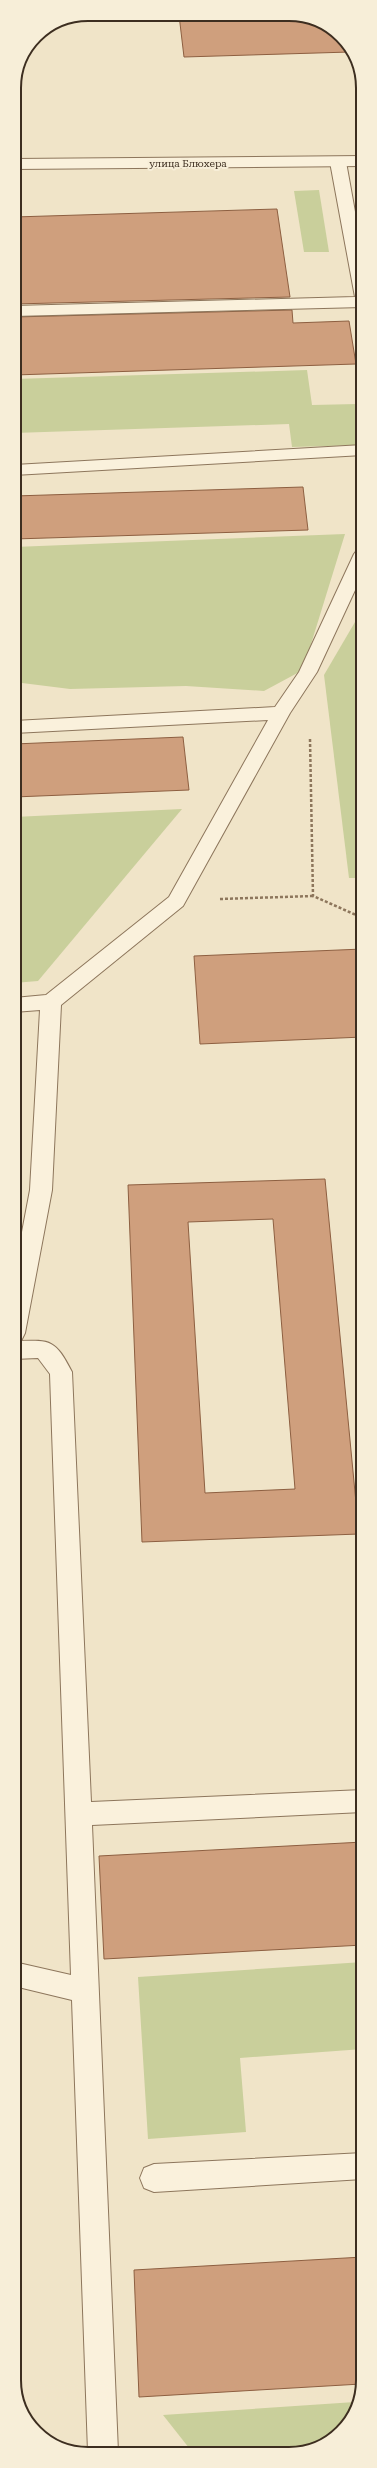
<svg xmlns="http://www.w3.org/2000/svg" width="377" height="2468" font-family="'Roboto Serif',serif">
	<style>
		.green { fill: #c9cf9b }
		.building { fill: #cf9f7d; stroke: #8d5f41; fill-rule: evenodd }
		.lines { fill: none; stroke-linecap: round; stroke-linejoin: round }
		.service-casing { stroke: #8d765c; stroke-width: 2 }
		.minor-casing { stroke: #8d765c; stroke-width: 2 }
		.path { stroke: #8d765c; stroke-width: 2.5; stroke-dasharray: 3 2; stroke-linecap: butt }
		.service { fill: #faf1dc; fill-rule: evenodd }
		.minor { fill: #faf1dc; fill-rule: evenodd }
		.labels { text-anchor: middle; stroke-width: 4; stroke-linejoin: round; paint-order: stroke }
		.far-street-label { font-size: 10px; fill: #3d2e20; stroke: #f7eed8 }
		.rim { fill: none; stroke: #3d2e20; stroke-width: 2 }
	</style>
	<rect width="100%" height="100%" fill="#f0e4c8"/>
	<g class="green">
		<polygon points="319,190 329,252 304,252 294,191"/>
		<polygon points="307,370 312,405 357,404 363,445 292,447 289,424 14,433 14,379"/>
		<polygon points="345,534 303,670 264,691 186,686 70,689 14,682 14,547"/>
		<polygon points="355,622 363,622 363,878 349,878 324,675"/>
		<polygon points="182,809 38,981 14,983 14,817"/>
		<polygon points="363,1962 363,2049 240,2058 246,2132 148,2139 138,1977"/>
		<polygon points="355,2402 344,2429 322,2446 294,2454 193,2453 163,2415"/>
	</g>
	<g class="building">
		<polygon points="179,15 308,16 345,39 350,52 184,57"/>
		<polygon points="277,209 290,297 14,304 14,217"/>
		<polygon points="292,310 293,323 349,321 356,364 14,375 14,317"/>
		<polygon points="303,487 308,530 14,539 14,496"/>
		<polygon points="183,737 189,790 14,797 14,744"/>
		<polygon points="363,949 363,1037 200,1044 194,956"/>
		<path d="M325,1179L359,1534L142,1542L128,1185ZM273,1219L295,1489L205,1493L188,1222Z"/>
		<polygon points="363,1842 363,1945 104,1959 99,1856"/>
		<polygon points="363,2257 361,2384 139,2397 134,2270"/>
	</g>
	<g class="lines">
		<g class="service-casing">
			<g id="service">
				<polygon points="338,157 346,162 363,256 363,307 14,316 14,306 355,297 330,162"/>
				<polygon points="363,445 363,455 14,475 14,465"/>
				<path d="M363,549V573L317,672L290,713L183,906L61,1005L52,1190L25,1333L22,1339L16,1341C51,1340 55,1339 72,1372L91,1802L363,1790V1812L92,1825L118,2452H88L72,2000L14,1986V1962L71,1975L50,1374L38,1358L14,1359V1274L30,1190L40,1010L14,1012V998L46,995L169,897L268,720L14,733V721L275,707L299,672L354,554L357,550Z"/>
				<polygon points="363,2153 363,2179 154,2192 144,2188 140,2178 144,2168 154,2164"/>
			</g>
		</g>
		<g class="minor-casing">
			<polygon id="minor" points="363,156 363,166 14,169 14,159"/>
		</g>
		<g class="path">
			<polyline points="310,739 313,896 363,918"/>
			<polyline points="220,899 313,896"/>
		</g>
		<use href="#service" class="service"/>
		<use href="#minor" class="minor"/>
	</g>
	<g class="labels">
		<g class="far-street-label">
			<text x="188" y="167">улица Блюхера</text>
		</g>
	</g>
	<path d="M0 0H377V2468H0ZM88 21H289A67 67 0 0 1 356 88V2380A67 67 0 0 1 289 2447H88A67 67 0 0 1 21 2380V88A67 67 0 0 1 88 21Z" fill="#f7eed8" fill-rule="evenodd"/>
	<path class="rim" d="M88 21H289A67 67 0 0 1 356 88V2380A67 67 0 0 1 289 2447H88A67 67 0 0 1 21 2380V88A67 67 0 0 1 88 21Z"/>
</svg>
